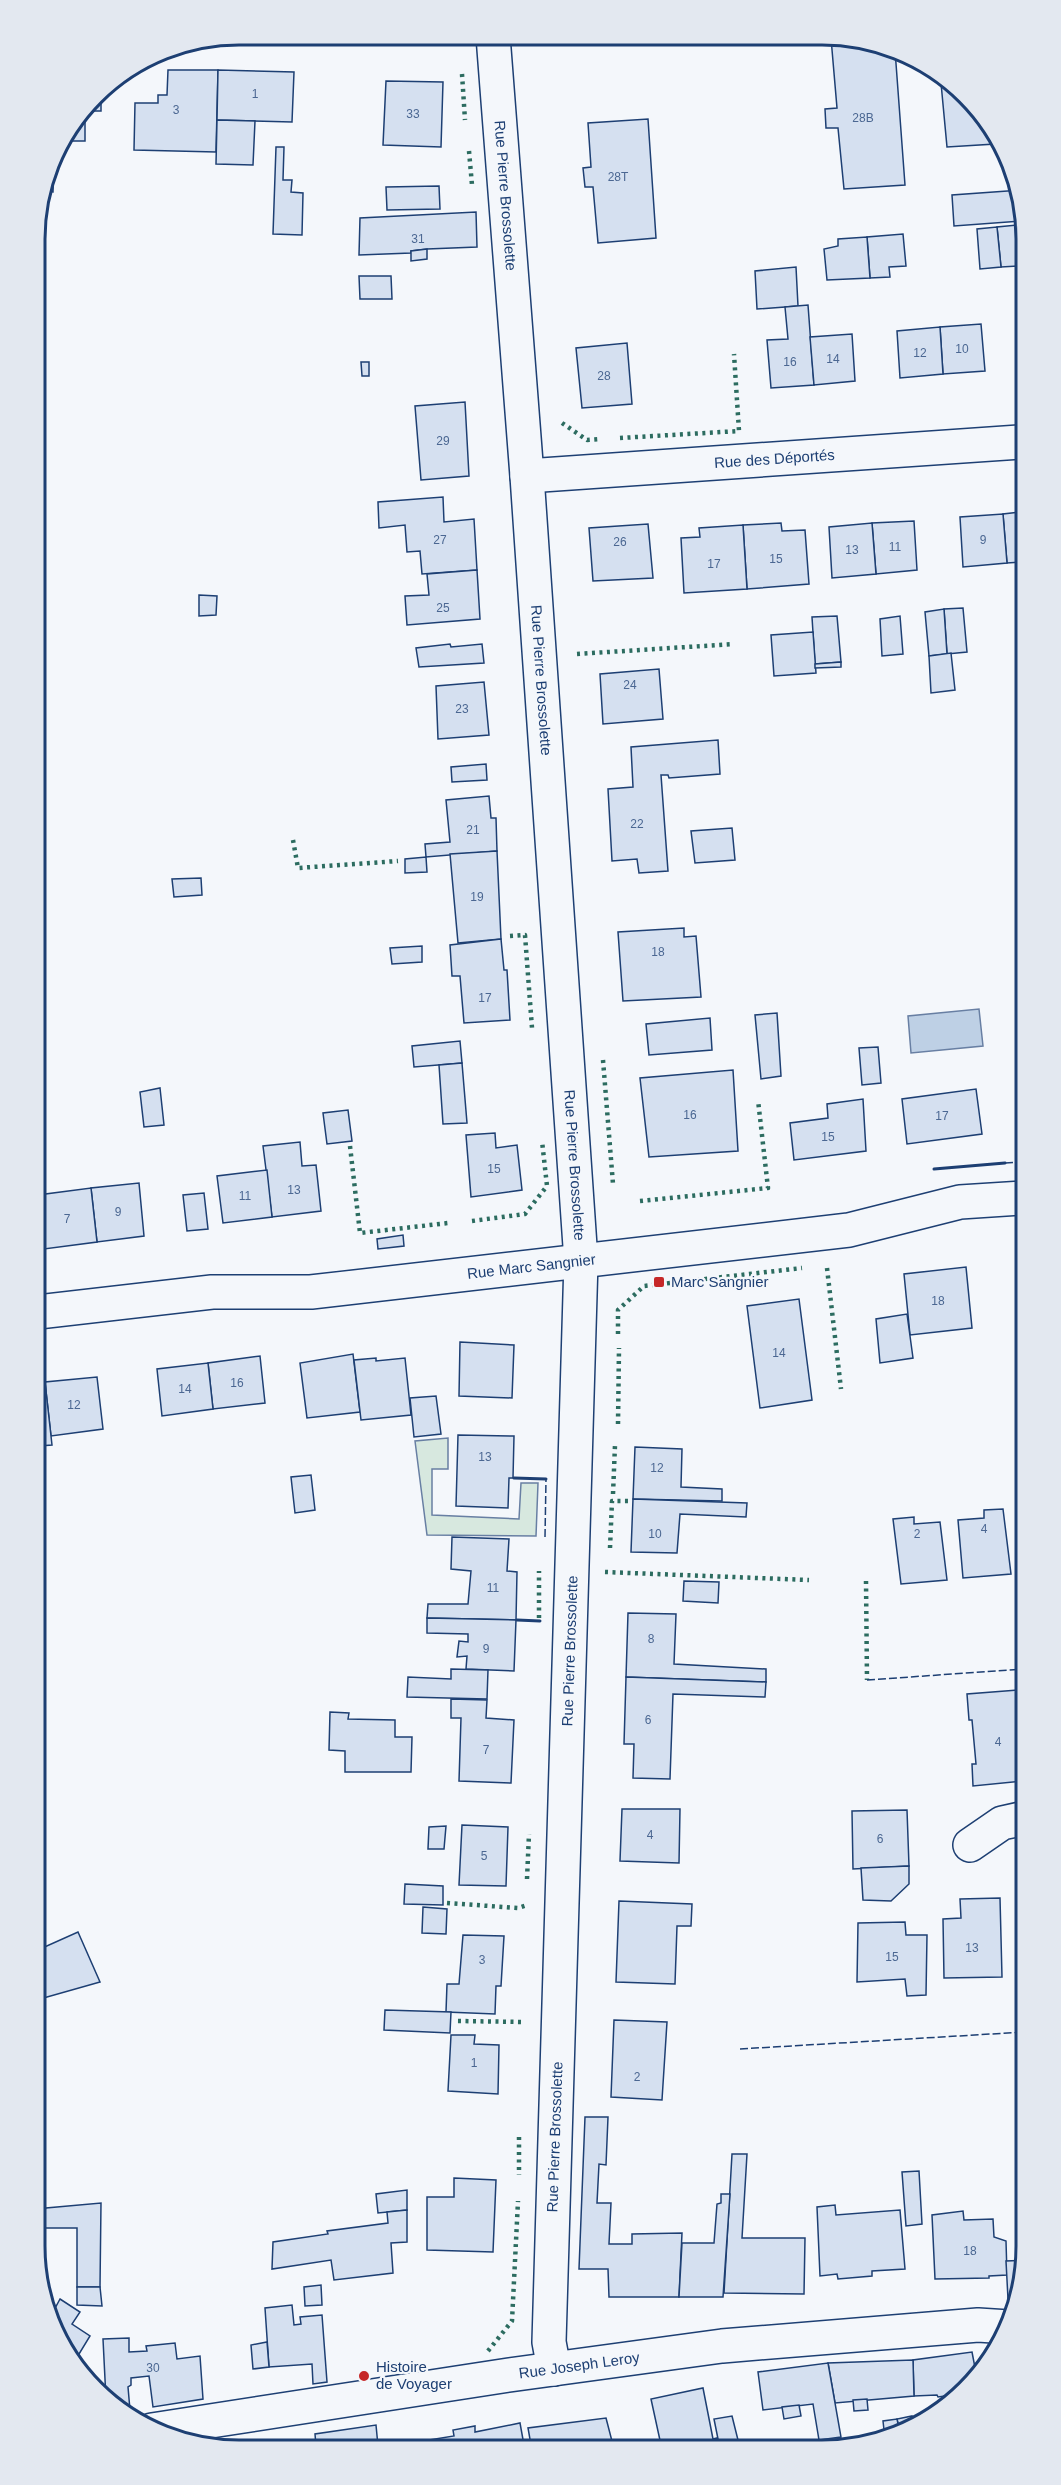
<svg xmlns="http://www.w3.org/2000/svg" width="1061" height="2485" font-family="Helvetica,sans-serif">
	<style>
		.green { fill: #d7e8df; stroke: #687fa3; stroke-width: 1.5 }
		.water { fill: #bed0e5; stroke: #687fa3; stroke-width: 1.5 }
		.building { fill: #d5e0f0; stroke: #1d3f73; stroke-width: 1.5 }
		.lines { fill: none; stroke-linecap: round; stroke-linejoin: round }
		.street-casing { stroke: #1d3f73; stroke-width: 36 }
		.secondary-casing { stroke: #1d3f73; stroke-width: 36 }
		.street { stroke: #f4f7fb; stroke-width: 33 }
		.secondary { stroke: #f4f7fb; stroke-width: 33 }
		.hedge { stroke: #2c6c60; stroke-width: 4.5; stroke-dasharray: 3 4.5; stroke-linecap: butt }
		.fence { stroke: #1d3f73; stroke-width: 1.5; stroke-dasharray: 8 3; stroke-linecap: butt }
		.wall { stroke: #1d3f73; stroke-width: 3 }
		.poi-dot { fill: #c62828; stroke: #f4f7fb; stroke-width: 2 }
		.labels { text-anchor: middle; stroke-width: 4.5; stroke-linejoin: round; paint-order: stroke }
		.number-label { font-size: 12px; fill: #4b6792 }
		.street-label { font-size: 15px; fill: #1d3f73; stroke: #f4f7fb }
		.poi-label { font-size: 15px; fill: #1d3f73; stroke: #f4f7fb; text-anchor: start }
		.rim { fill: none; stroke: #1d3f73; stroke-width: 3 }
	</style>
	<rect width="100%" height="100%" fill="#f4f7fb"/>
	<polygon class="green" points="448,1438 448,1469 432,1469 432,1515 519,1519 521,1483 538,1483 536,1536 427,1535 415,1441"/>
	<polygon class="water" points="979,1009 983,1046 911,1053 908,1016"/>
	<g class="building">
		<polygon points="831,38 861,38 895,50 905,185 844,189 838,128 826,128 825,109 837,108"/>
		<polygon points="168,70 218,70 216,152 134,150 135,103 158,103 158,95 167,95"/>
		<polygon points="218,70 294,72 292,122 217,120"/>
		<polygon points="386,81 443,82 441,147 383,145"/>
		<polygon points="950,82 966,94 995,144 947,147 941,83"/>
		<polygon points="101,89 101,111 85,111 85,141 62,141"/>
		<polygon points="648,119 656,238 598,243 593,187 585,187 583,168 591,167 588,123"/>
		<polygon points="217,120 255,121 253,165 216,164"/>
		<polygon points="276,147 284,147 283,180 292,180 291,192 303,193 302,235 273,234"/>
		<polygon points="54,156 53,192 44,191"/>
		<polygon points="439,186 440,209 387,210 386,187"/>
		<polygon points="1020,190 1020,221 954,226 952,195"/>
		<polygon points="476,212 477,247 427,249 411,251 411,253 359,255 360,218"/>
		<polygon points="1017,225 1020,266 1001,267 997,227"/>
		<polygon points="997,227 1001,267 980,269 977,229"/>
		<polygon points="903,234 906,266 889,267 890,277 870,278 867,237"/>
		<polygon points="867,237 870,278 827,280 824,249 838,246 838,239"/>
		<polygon points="427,249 427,259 411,261 411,251"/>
		<polygon points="796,267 798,306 757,309 755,271"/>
		<polygon points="359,276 391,276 392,299 360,299"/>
		<polygon points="808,305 814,385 771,388 767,340 788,339 785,307"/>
		<polygon points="981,324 985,371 943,374 940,327"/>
		<polygon points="940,327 943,374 900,378 897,331"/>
		<polygon points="852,334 855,381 814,385 810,337"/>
		<polygon points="627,343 632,404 582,408 576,348"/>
		<polygon points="361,362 369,362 369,376 362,376"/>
		<polygon points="465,402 469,476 421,480 415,406"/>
		<polygon points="443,497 444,522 474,519 477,570 422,574 420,551 407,552 405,525 379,528 378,502"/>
		<polygon points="1021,512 1021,562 1007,563 1003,514"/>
		<polygon points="1003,514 1007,563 963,567 960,517"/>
		<polygon points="914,521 917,570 876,574 872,523"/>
		<polygon points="781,523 782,531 805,530 809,584 747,589 743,525"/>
		<polygon points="872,523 876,574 832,578 829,527"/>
		<polygon points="648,524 653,578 593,581 589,528"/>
		<polygon points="743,525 747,589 684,593 681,538 700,537 699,528"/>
		<polygon points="477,570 480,619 407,625 405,596 429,595 427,574"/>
		<polygon points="199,595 217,596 216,615 199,616"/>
		<polygon points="963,608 967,652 947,654 944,609"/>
		<polygon points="944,609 947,654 929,656 925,612"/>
		<polygon points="837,616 841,662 815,664 812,617"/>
		<polygon points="900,616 903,654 882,656 880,619"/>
		<polygon points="813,632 816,673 774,676 771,635"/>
		<polygon points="450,644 451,647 482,644 484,663 419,667 416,648"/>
		<polygon points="951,653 955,690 931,693 929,656"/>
		<polygon points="841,662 841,667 815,668 815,664"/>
		<polygon points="659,669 663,719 603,724 600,674"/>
		<polygon points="484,682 489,735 438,739 436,686"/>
		<polygon points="718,740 720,774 669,778 668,775 661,775 668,871 639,873 637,859 612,861 608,789 633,787 631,747"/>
		<polygon points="486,764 487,780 452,782 451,767"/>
		<polygon points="489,796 491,818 496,818 497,851 426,857 425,844 450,842 446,800"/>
		<polygon points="732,828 735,860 695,863 691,831"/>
		<polygon points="497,851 501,939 458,943 450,854"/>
		<polygon points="426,857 427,872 405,873 405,859"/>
		<polygon points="201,878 202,895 174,897 172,879"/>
		<polygon points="684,928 684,937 696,936 701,997 623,1001 618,932"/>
		<polygon points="501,939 504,970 507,970 510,1020 464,1023 460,976 452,976 450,945"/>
		<polygon points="422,946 422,962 392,964 390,948"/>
		<polygon points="777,1013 781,1076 761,1079 755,1015"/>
		<polygon points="710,1018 712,1050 649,1055 646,1024"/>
		<polygon points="460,1041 462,1063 414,1067 412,1046"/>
		<polygon points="878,1047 881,1083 862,1085 859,1048"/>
		<polygon points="462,1063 467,1123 443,1124 439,1065"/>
		<polygon points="733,1070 738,1151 649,1157 640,1078"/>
		<polygon points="160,1088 164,1125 144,1127 140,1092"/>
		<polygon points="976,1089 982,1134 907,1144 902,1099"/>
		<polygon points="863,1099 866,1151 794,1160 790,1123 828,1118 827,1104"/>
		<polygon points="348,1110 352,1141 327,1144 323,1113"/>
		<polygon points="495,1133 496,1148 517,1145 522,1190 471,1197 466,1135"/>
		<polygon points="300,1142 302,1166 316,1165 321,1211 272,1217 263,1146"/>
		<polygon points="267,1170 272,1217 223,1223 217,1176"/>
		<polygon points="139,1183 144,1236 97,1242 91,1188"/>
		<polygon points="91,1188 97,1242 44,1249 38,1195"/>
		<polygon points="204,1193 208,1229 187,1231 183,1195"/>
		<polygon points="403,1235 404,1246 378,1249 377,1239"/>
		<polygon points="966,1267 972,1328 910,1335 904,1274"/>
		<polygon points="799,1299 812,1400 760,1408 747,1306"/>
		<polygon points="907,1314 913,1358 880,1363 876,1319"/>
		<polygon points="460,1342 514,1345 512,1398 459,1396"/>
		<polygon points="353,1354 360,1412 307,1418 300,1363"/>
		<polygon points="260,1356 265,1403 213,1409 208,1363"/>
		<polygon points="376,1358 376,1361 405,1358 411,1415 361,1420 354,1360"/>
		<polygon points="208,1363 213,1409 162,1416 157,1369"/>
		<polygon points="97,1377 103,1429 51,1436 45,1382"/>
		<polygon points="45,1382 52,1445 39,1446 39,1383"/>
		<polygon points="436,1396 441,1434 414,1437 410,1398"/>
		<polygon points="458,1435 514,1436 513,1478 509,1478 508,1508 456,1506"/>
		<polygon points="635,1447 682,1449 681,1487 722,1489 722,1501 633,1499"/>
		<polygon points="311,1475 315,1510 295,1513 291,1477"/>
		<polygon points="633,1499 747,1503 746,1517 680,1514 677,1553 631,1552"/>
		<polygon points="1003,1509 1011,1574 963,1578 958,1520 984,1518 984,1510"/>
		<polygon points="914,1517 914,1524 940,1522 947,1580 901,1584 893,1519"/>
		<polygon points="452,1537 509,1539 507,1571 517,1572 516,1620 427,1618 428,1604 468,1604 471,1571 451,1569"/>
		<polygon points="684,1581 719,1582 718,1603 683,1601"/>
		<polygon points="628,1613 676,1614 674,1664 766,1669 766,1682 626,1677"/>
		<polygon points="427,1618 516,1620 514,1671 466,1669 467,1656 457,1657 459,1641 468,1642 468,1634 427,1633"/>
		<polygon points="451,1669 488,1670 487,1699 407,1697 408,1677 451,1679"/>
		<polygon points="626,1677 766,1682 765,1697 673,1694 670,1779 633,1778 634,1744 624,1744"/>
		<polygon points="1018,1690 1024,1781 973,1786 972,1764 976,1764 972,1720 969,1720 967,1694"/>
		<polygon points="451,1699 487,1700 486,1718 514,1720 511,1783 459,1781 461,1718 451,1718"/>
		<polygon points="330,1712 349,1713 348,1719 395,1720 395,1737 412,1737 411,1772 345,1772 345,1751 329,1750"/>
		<polygon points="622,1809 680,1809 679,1863 620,1861"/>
		<polygon points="907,1810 909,1866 853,1869 852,1811"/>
		<polygon points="462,1825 508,1827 506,1886 459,1885"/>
		<polygon points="446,1826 444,1849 428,1849 429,1827"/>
		<polygon points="909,1866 909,1884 891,1901 863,1900 861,1868"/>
		<polygon points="405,1884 443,1886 443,1905 404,1904"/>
		<polygon points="1019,1891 1025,1891 1025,1944 1020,1944"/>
		<polygon points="1000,1898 1002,1977 944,1978 943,1919 961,1918 960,1899"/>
		<polygon points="619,1901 692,1904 691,1926 677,1926 675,1984 616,1982"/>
		<polygon points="423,1907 447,1909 446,1934 422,1933"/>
		<polygon points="905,1922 906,1935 927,1935 926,1995 907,1996 905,1979 857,1982 858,1923"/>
		<polygon points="78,1932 100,1982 40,1999 40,1949"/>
		<polygon points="463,1935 504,1936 501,1986 496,1986 495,2014 446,2012 447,1984 459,1984"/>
		<polygon points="385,2010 451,2012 450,2033 384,2030"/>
		<polygon points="614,2020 667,2022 662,2100 611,2097"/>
		<polygon points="451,2035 475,2035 474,2044 499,2045 498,2094 448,2091"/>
		<polygon points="585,2117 608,2117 606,2165 599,2164 597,2203 611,2203 609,2244 632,2244 632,2234 682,2233 679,2297 609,2297 608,2269 579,2269"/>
		<polygon points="732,2154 747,2154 742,2238 805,2238 804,2294 724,2293"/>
		<polygon points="919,2171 922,2224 906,2226 902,2172"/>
		<polygon points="454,2178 496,2180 493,2252 427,2250 427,2197 454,2197"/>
		<polygon points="407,2190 407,2210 378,2213 376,2194"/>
		<polygon points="721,2194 730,2194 723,2297 679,2297 682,2243 714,2243 717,2204 721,2203"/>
		<polygon points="101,2203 100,2287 77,2287 77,2228 43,2228 45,2210 46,2208"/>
		<polygon points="835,2205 836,2215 900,2210 905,2269 872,2271 872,2276 838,2279 837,2274 820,2276 817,2207"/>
		<polygon points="407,2210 407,2242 391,2243 393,2273 334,2280 331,2260 272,2269 273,2242 328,2234 327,2231 388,2223 387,2212"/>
		<polygon points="963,2211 964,2220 993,2219 994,2237 1006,2241 1007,2275 989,2276 989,2278 935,2279 932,2215"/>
		<polygon points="1026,2260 1017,2299 1008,2299 1006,2261"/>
		<polygon points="321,2285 322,2305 305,2306 304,2287"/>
		<polygon points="77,2287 100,2287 102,2306 77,2305"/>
		<polygon points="60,2299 80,2312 72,2324 90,2336 76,2359 49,2312 53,2312"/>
		<polygon points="292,2305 294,2325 301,2324 300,2317 322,2315 327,2382 313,2384 312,2364 269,2367 265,2308"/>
		<polygon points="129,2338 129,2352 147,2351 146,2346 175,2343 177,2359 200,2356 203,2399 153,2407 149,2376 131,2378 131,2385 128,2387 130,2410 123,2411 106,2399 103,2339"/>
		<polygon points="267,2342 269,2367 253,2369 251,2345"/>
		<polygon points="972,2352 977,2378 959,2394 938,2397 937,2395 914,2396 913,2360"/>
		<polygon points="913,2360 914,2396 835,2403 828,2363"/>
		<polygon points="828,2363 841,2437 819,2440 813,2404 763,2410 758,2372"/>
		<polygon points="703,2388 713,2439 717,2438 719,2444 707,2444 707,2440 685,2444 661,2445 651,2399"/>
		<polygon points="867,2399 868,2410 854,2411 853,2400"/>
		<polygon points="799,2405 801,2416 784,2419 782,2407"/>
		<polygon points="732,2416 739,2444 719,2444 714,2419"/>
		<polygon points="912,2416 914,2427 900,2433 897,2419"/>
		<polygon points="606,2418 613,2445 531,2445 528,2428"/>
		<polygon points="897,2419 900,2433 885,2439 883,2421"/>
		<polygon points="520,2423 524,2445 411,2446 411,2443 454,2436 453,2430 475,2426 475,2432"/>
		<polygon points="376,2425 378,2446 316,2446 315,2434"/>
	</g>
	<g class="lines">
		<g class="street-casing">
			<g id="street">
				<path id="s1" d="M493,36L527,476L581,1261L549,2342L554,2369"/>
				<path id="s2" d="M527,476L1020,442"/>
				<polyline points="970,1845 1002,1823 1025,1818"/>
				<path id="s3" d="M152,2430L509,2375L722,2346L978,2325L1009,2327"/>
			</g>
		</g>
		<g class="secondary-casing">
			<g id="secondary">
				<path id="s4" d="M38,1312L212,1292H311L849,1230L960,1202L1023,1198"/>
			</g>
		</g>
		<use href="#street" class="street"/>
		<use href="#secondary" class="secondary"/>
		<g class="hedge">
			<polyline points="462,74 465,120"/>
			<polyline points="469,151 472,185"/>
			<polyline points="562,423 587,440 600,439"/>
			<polyline points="620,438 739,431 734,354"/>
			<polyline points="577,654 734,644"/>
			<polyline points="293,840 298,868 398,861"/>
			<polyline points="510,936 525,935 532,1028"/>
			<polyline points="603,1060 613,1184"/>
			<polyline points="350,1146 360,1233 448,1223"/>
			<polyline points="640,1201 768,1188 758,1100"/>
			<polyline points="472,1221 525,1214 547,1186 542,1141"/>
			<polyline points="827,1268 841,1389"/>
			<polyline points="618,1334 618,1310 644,1286 802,1268"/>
			<polyline points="618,1424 619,1348"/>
			<polyline points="613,1494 615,1445"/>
			<polyline points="610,1548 612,1501 628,1501"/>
			<polyline points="605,1572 809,1580"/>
			<polyline points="866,1581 867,1680"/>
			<polyline points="539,1618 539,1571"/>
			<polyline points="527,1879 529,1834"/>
			<polyline points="447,1903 518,1908 527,1905"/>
			<polyline points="458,2021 524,2022"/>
			<polyline points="519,2137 519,2175"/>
			<polyline points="488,2351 512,2321 518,2201"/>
		</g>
		<g class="fence">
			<polyline points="1005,1163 1023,1162"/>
			<polyline points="545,1537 546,1479"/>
			<polyline points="867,1680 1024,1669"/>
			<polyline points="740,2049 1025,2032"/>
		</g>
		<g class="wall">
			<polyline points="934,1169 1005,1163"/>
			<polyline points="514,1478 546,1479"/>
			<polyline points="517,1620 540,1621"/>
		</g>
	</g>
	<g class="poi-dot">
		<rect x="653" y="1276" width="12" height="12" rx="3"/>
		<circle cx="364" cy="2376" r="6"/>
	</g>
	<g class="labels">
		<g class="number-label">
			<text x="255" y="98">1</text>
			<text x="176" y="114">3</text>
			<text x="413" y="118">33</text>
			<text x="863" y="122">28B</text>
			<text x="618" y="181">28T</text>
			<text x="418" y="243">31</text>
			<text x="962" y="353">10</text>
			<text x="920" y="357">12</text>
			<text x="833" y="363">14</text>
			<text x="790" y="366">16</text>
			<text x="604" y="380">28</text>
			<text x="443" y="445">29</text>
			<text x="440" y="544">27</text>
			<text x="983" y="544">9</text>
			<text x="620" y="546">26</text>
			<text x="895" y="551">11</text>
			<text x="852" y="554">13</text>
			<text x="776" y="563">15</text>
			<text x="714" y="568">17</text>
			<text x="443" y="612">25</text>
			<text x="630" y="689">24</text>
			<text x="462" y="713">23</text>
			<text x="637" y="828">22</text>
			<text x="473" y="834">21</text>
			<text x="477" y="901">19</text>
			<text x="658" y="956">18</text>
			<text x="485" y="1002">17</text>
			<text x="690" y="1119">16</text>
			<text x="942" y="1120">17</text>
			<text x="828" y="1141">15</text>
			<text x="494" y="1173">15</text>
			<text x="294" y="1194">13</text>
			<text x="245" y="1200">11</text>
			<text x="118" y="1216">9</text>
			<text x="67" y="1223">7</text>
			<text x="938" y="1305">18</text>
			<text x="779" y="1357">14</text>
			<text x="237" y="1387">16</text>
			<text x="185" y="1393">14</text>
			<text x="74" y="1409">12</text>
			<text x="485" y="1461">13</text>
			<text x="657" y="1472">12</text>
			<text x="984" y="1533">4</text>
			<text x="655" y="1538">10</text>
			<text x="917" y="1538">2</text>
			<text x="493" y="1592">11</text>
			<text x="651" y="1643">8</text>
			<text x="486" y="1653">9</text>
			<text x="648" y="1724">6</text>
			<text x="998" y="1746">4</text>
			<text x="486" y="1754">7</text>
			<text x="650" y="1839">4</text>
			<text x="880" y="1843">6</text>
			<text x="484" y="1860">5</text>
			<text x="972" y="1952">13</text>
			<text x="892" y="1961">15</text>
			<text x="482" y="1964">3</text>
			<text x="474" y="2067">1</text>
			<text x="637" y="2081">2</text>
			<text x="970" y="2255">18</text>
			<text x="153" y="2372">30</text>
		</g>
		<g class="street-label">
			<text dy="5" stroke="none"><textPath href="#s1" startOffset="160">Rue Pierre Brossolette</textPath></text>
			<text dy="5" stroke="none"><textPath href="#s2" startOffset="248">Rue des Déportés</textPath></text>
			<text dy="5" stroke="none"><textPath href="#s1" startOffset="646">Rue Pierre Brossolette</textPath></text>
			<text dy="5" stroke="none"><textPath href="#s1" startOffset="1132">Rue Pierre Brossolette</textPath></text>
			<text dy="5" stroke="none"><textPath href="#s4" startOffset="496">Rue Marc Sangnier</textPath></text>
			<text transform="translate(570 1651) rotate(-88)" y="5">Rue Pierre Brossolette</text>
			<text transform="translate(555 2137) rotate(-88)" y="5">Rue Pierre Brossolette</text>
			<text dy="5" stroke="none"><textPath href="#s3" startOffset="432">Rue Joseph Leroy</textPath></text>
		</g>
		<g class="poi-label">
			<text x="671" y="1287">Marc Sangnier</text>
			<text x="376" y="2372">Histoire<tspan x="376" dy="17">de Voyager</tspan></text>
		</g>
	</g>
	<path d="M0 0H1061V2485H0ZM239 45H822A194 194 0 0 1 1016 239V2246A194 194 0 0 1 822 2440H239A194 194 0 0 1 45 2246V239A194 194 0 0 1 239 45Z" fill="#e3e8f0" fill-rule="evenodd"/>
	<path class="rim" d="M239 45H822A194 194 0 0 1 1016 239V2246A194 194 0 0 1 822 2440H239A194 194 0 0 1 45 2246V239A194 194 0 0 1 239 45Z"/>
</svg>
